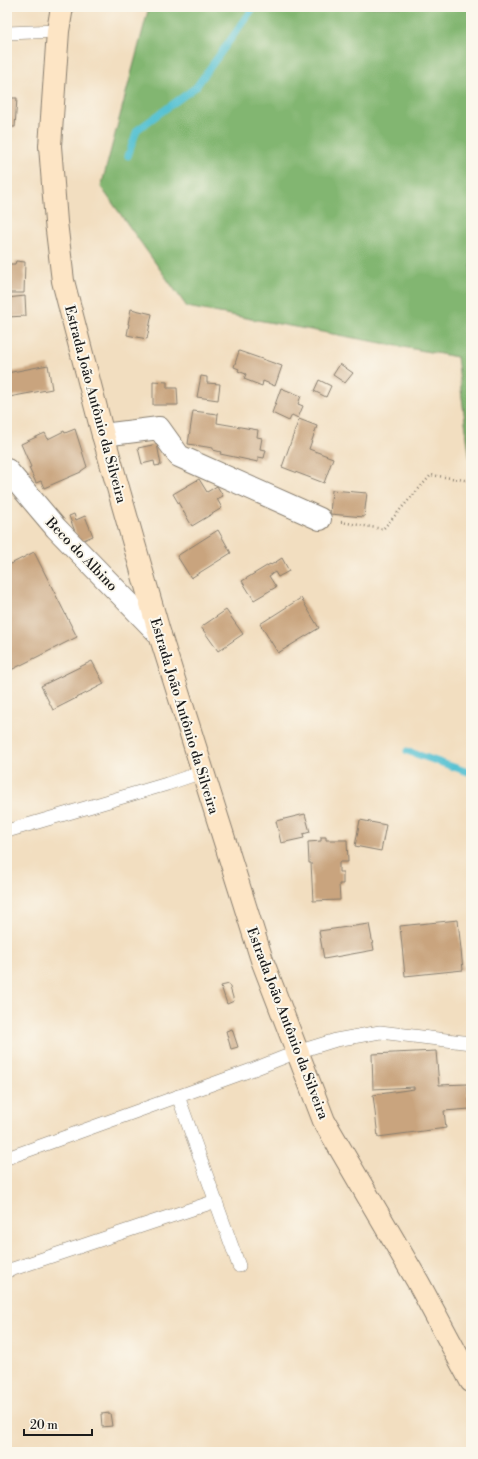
<svg xmlns="http://www.w3.org/2000/svg" width="478" height="1459" font-family="'Libre Bodoni',serif">
	<style>
		.forest { fill: #82b671; stroke: #4f6946 }
		.lines { fill: none; stroke-linecap: round; stroke-linejoin: round }
		.stream { stroke: #58c2d3; stroke-width: 7 }
		.building { fill: #c9a47e }
		.service-casing { stroke: #877d6e; stroke-width: 14 }
		.minor-casing { stroke: #877d6e; stroke-width: 24 }
		.secondary-casing { stroke: #877d6e; stroke-width: 24 }
		.path { stroke: #877d6e; stroke-width: 2.5; stroke-dasharray: 1 3; stroke-linecap: butt }
		.service { stroke: #fff; stroke-width: 13 }
		.minor { stroke: #fff; stroke-width: 22 }
		.secondary { stroke: #fde5c5; stroke-width: 22 }
		.labels { text-anchor: middle; stroke-width: 4; stroke-linejoin: round; paint-order: stroke }
		.street-label { font-size: 14px; fill: #1c1c1c; stroke: #fbf7ec }
	</style>
	<rect width="100%" height="100%" fill="#fbf7ec"/>
	<filter id="ink" filterUnits="userSpaceOnUse"><feTurbulence type="fractalNoise" baseFrequency=".025" numOctaves="2"/><feDisplacementMap in="SourceGraphic" scale="8" xChannelSelector="R" yChannelSelector="G"/><feConvolveMatrix kernelMatrix="1 2 1 2 8 2 1 2 1" color-interpolation-filters="sRGB"/></filter>
	<filter id="wash" filterUnits="userSpaceOnUse"><feTurbulence type="fractalNoise" baseFrequency=".012" numOctaves="4" result="noise"/><feDisplacementMap in="SourceGraphic" scale="16" xChannelSelector="R" yChannelSelector="G"/><feGaussianBlur stdDeviation="0.9" result="paint"/><feColorMatrix in="noise" values="0 0 0 0 0 0 0 0 0 0 0 0 0 0 0 0 0 1.4 0 .05"/><feComposite in="paint" operator="in"/></filter>
	<g filter="url(#wash)">
		<rect width="100%" height="100%" fill="#f2dec0"/>
		<polygon class="forest" points="149,7 471,7 471,470 457,357 187,307 101,187"/>
		<g class="lines">
			<g class="stream">
				<polyline points="128,156 137,130 196,87 254,7"/>
				<polyline points="407,751 471,773"/>
			</g>
		</g>
		<g id="blocks">
			<g class="building">
				<polygon points="7,98 17,98 15,127 7,127"/>
				<polygon points="16,261 25,262 24,293 7,293 7,264 15,264"/>
				<polygon points="25,296 26,316 7,317 7,298"/>
				<polygon points="131,309 152,314 147,339 127,335 129,324 128,324"/>
				<polygon points="239,351 282,366 275,386 263,381 262,386 244,379 246,374 238,371 239,369 234,367"/>
				<polygon points="340,364 353,373 345,383 333,375"/>
				<polygon points="48,365 52,389 9,397 7,385 7,373"/>
				<polygon points="201,376 207,377 207,383 220,384 218,400 197,397"/>
				<polygon points="319,380 331,386 326,397 314,391"/>
				<polygon points="153,381 167,382 167,388 177,388 178,405 153,405"/>
				<polygon points="281,388 301,396 298,404 303,406 298,418 292,415 289,421 272,413"/>
				<polygon points="193,411 218,414 217,423 258,430 257,437 262,438 260,449 266,450 264,458 258,457 258,462 220,454 221,452 213,450 213,448 188,444"/>
				<polygon points="299,419 317,426 309,449 333,458 324,483 282,467"/>
				<polygon points="75,429 87,467 81,471 81,472 44,488 41,481 36,483 29,468 31,467 21,444 45,433 48,439 64,431 65,433"/>
				<polygon points="157,444 161,465 155,466 154,461 142,464 138,448"/>
				<polygon points="199,479 207,492 217,486 223,496 217,499 222,508 192,526 173,494"/>
				<polygon points="332,490 367,493 364,517 330,514"/>
				<polygon points="74,514 76,520 85,516 93,536 79,542 69,516"/>
				<polygon points="218,530 231,553 191,578 177,556"/>
				<polygon points="34,552 77,637 7,672 7,566"/>
				<polygon points="282,558 289,571 278,577 275,572 269,576 276,587 254,600 242,581 270,564 271,565"/>
				<polygon points="301,598 319,628 278,653 260,624"/>
				<polygon points="226,610 243,634 218,651 201,627"/>
				<polygon points="92,661 104,684 53,710 41,686"/>
				<polygon points="305,814 310,832 303,834 304,838 281,843 276,821"/>
				<polygon points="360,820 386,825 381,851 355,846"/>
				<polygon points="321,837 326,837 326,840 347,840 348,862 339,862 339,872 343,872 343,884 339,884 340,900 313,901 311,863 309,863 308,842 321,841"/>
				<polygon points="458,920 463,970 405,976 400,926"/>
				<polygon points="369,924 374,950 324,959 319,931"/>
				<polygon points="229,984 234,1001 227,1004 221,986"/>
				<polygon points="232,1029 238,1047 231,1049 226,1031"/>
				<polygon points="436,1051 439,1085 467,1084 470,1109 444,1111 446,1128 378,1137 373,1095 414,1089 414,1087 373,1089 372,1054"/>
				<polygon points="110,1413 112,1426 102,1427 101,1414"/>
			</g>
		</g>
	</g>
	<g filter="url(#ink)">
		<use href="#blocks" fill-opacity="0" stroke="#877d6e" stroke-width="1"/>
		<g class="lines">
			<g class="service-casing">
				<g id="service">
					<polyline points="7,33 58,31"/>
					<polyline points="7,831 167,784 202,772"/>
					<polyline points="178,1096 239,1266"/>
					<polyline points="7,1158 254,1069 297,1052 336,1040 380,1032 471,1043"/>
					<polyline points="7,1271 216,1201"/>
				</g>
			</g>
			<g class="minor-casing">
				<g id="minor">
					<polyline points="103,435 159,428 179,456 320,519"/>
					<polyline points="7,470 56,528 160,635"/>
				</g>
			</g>
			<g class="secondary-casing">
				<polyline id="secondary" points="62,7 58,31 50,146 56,222 63,281 103,435 160,635 262,960 324,1121 418,1282 471,1381"/>
			</g>
			<polyline class="path" points="341,522 383,529 431,475 471,481"/>
			<use href="#service" class="service"/>
			<use href="#minor" class="minor"/>
			<use href="#secondary" class="secondary"/>
		</g>
	</g>
	<g class="labels">
		<g class="street-label">
			<text transform="translate(96 404) rotate(75)" y="5">Estrada João Antônio da Silveira</text>
			<text transform="translate(82 554) rotate(46)" y="5">Beco do Albino</text>
			<text transform="translate(185 716) rotate(73)" y="5">Estrada João Antônio da Silveira</text>
			<text transform="translate(288 1023) rotate(69)" y="5">Estrada João Antônio da Silveira</text>
		</g>
	</g>
	<rect width="478" height="1459" fill="none" stroke="#fbf7ec" stroke-width="24"/>
	<path d="M24 1429v6h68v-6" fill="none" stroke="#1c1c1c" stroke-width="2"/>
	<text x="30" y="1429" font-size="12" fill="#1c1c1c" stroke="#fbf7ec" stroke-width="3" paint-order="stroke">20 m</text>
</svg>
